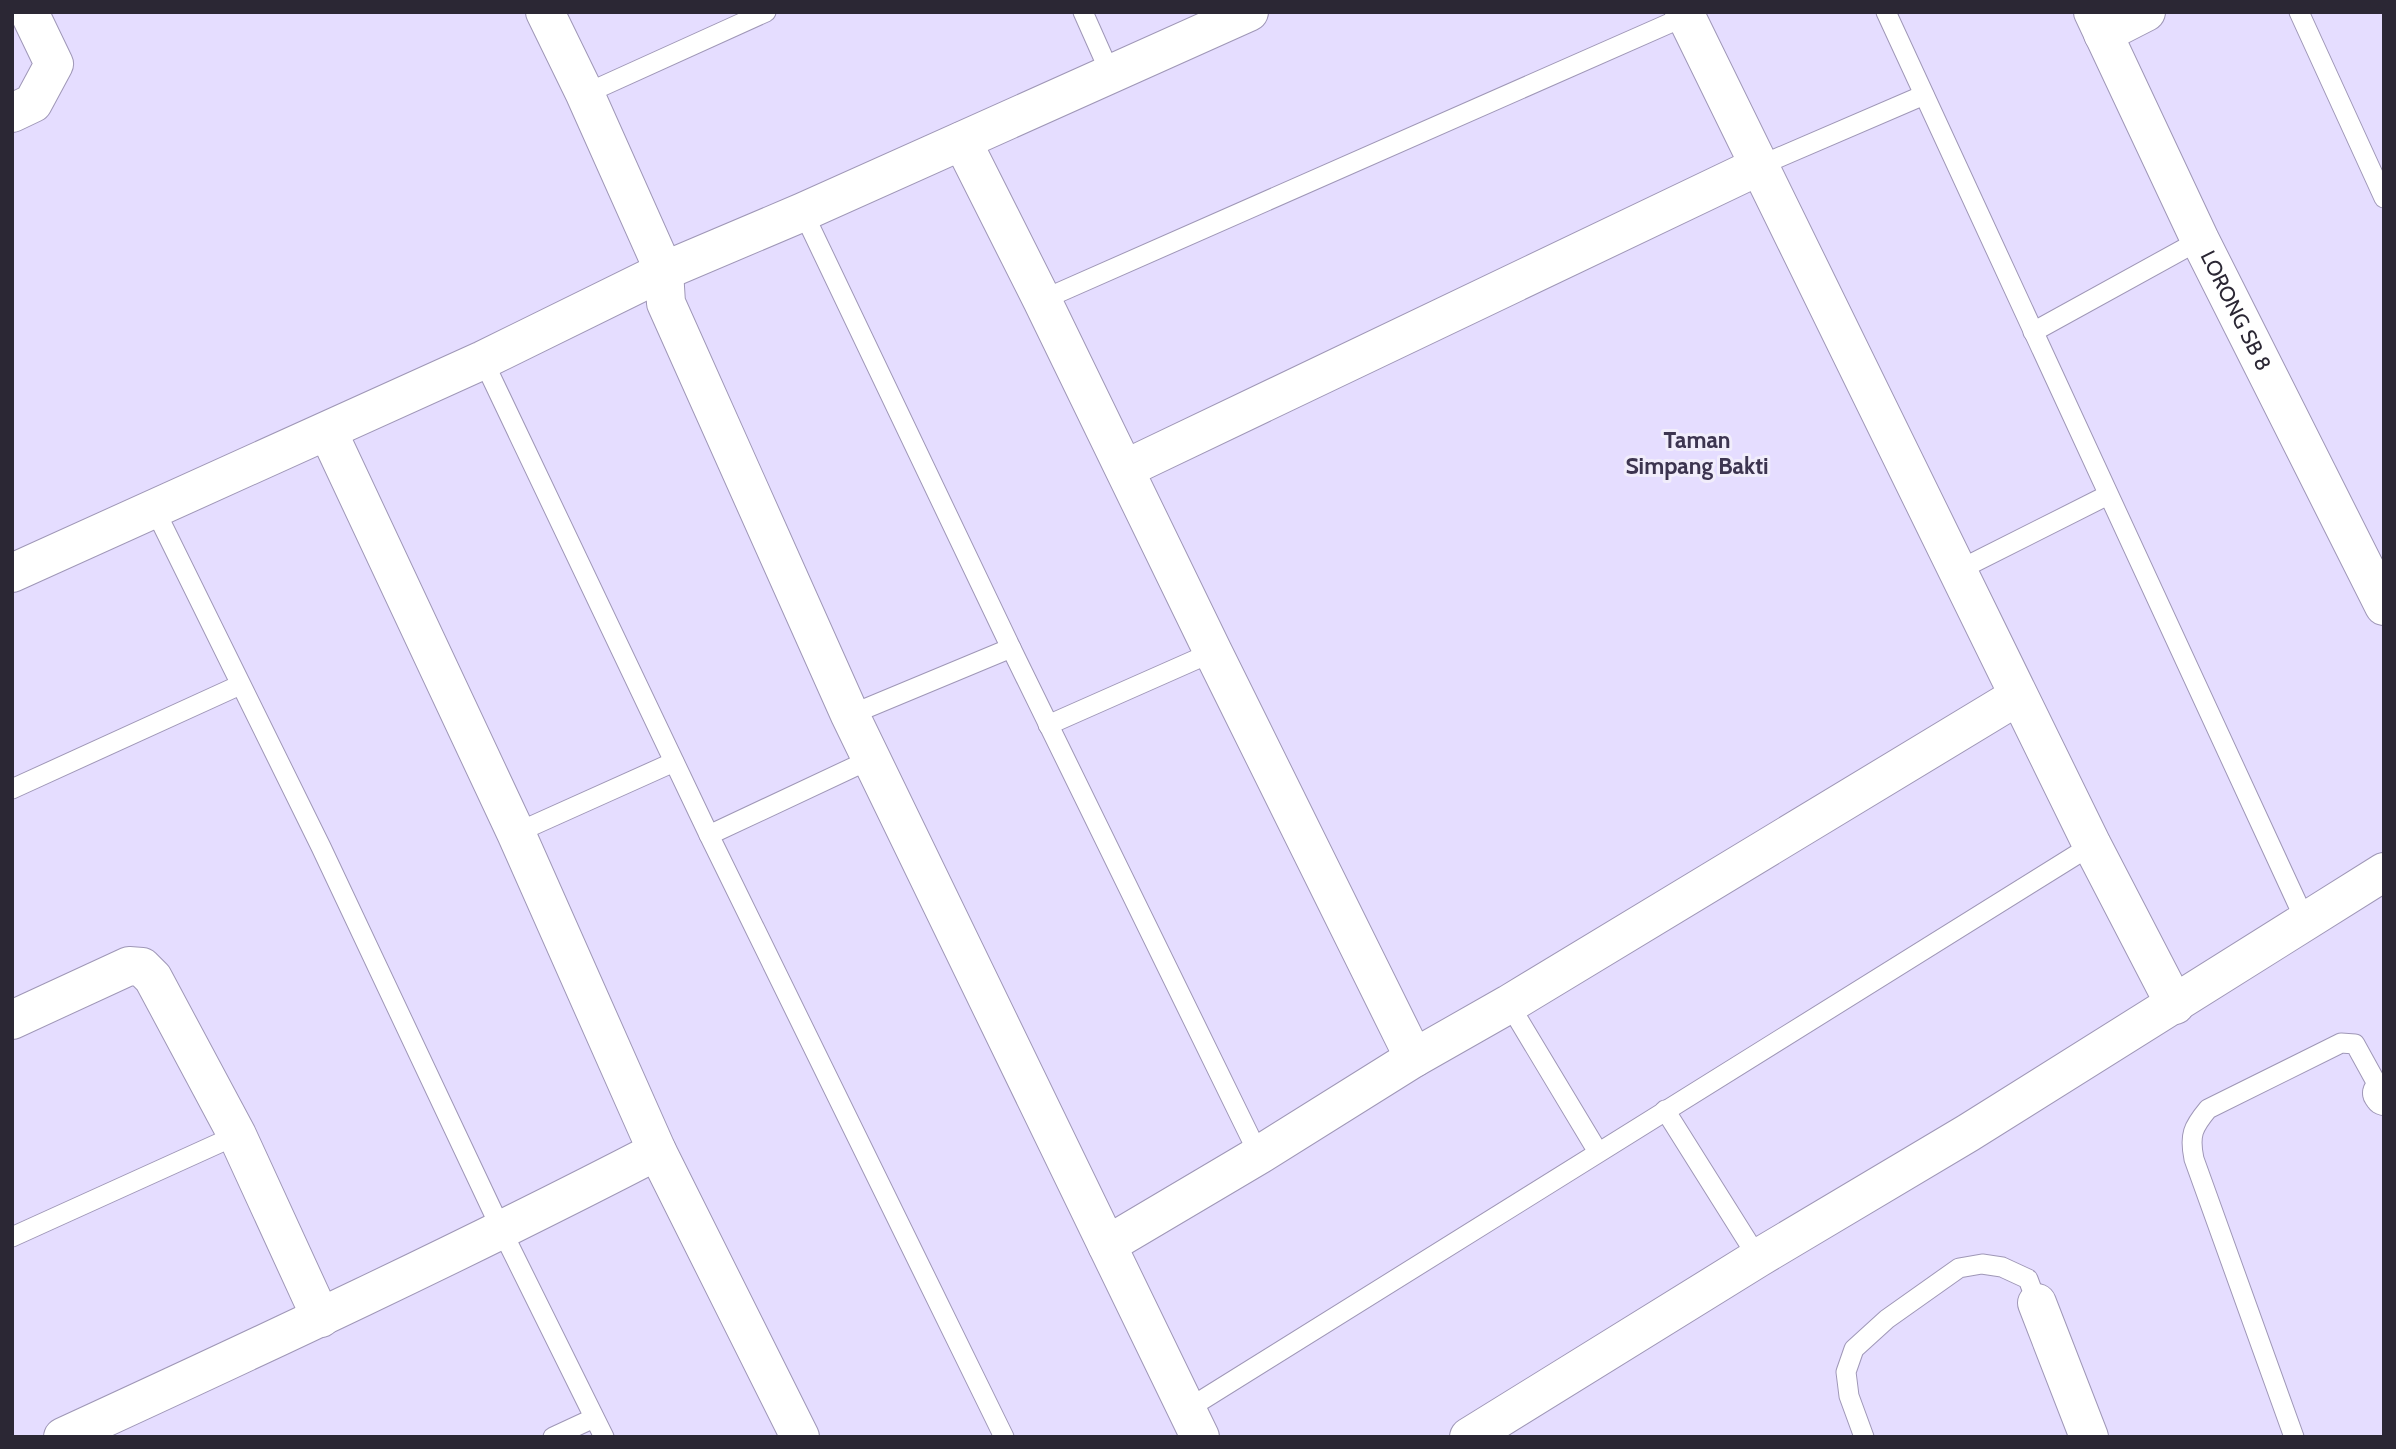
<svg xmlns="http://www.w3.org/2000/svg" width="2396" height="1449" font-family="Cabin,sans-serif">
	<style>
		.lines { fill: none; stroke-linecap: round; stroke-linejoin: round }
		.service-casing { stroke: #9f97b7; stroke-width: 21 }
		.minor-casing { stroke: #9f97b7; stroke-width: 40 }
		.service { stroke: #fff; stroke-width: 19 }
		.minor { stroke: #fff; stroke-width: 38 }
		.labels { text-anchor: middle; stroke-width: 6; stroke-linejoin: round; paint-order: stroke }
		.street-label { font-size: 21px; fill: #2b2734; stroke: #f1edfb }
		.neighbourhood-label { font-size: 23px; font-weight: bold; fill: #3d3550; stroke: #f1edfb }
	</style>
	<rect width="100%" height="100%" fill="#e5ddff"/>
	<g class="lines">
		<g class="service-casing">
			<g id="service">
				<polyline points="1083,12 1111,75"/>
				<polyline points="1886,12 2305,920"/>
				<polyline points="2299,12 2384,198"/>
				<polyline points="585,94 766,12"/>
				<polyline points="1759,166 1924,95"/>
				<polyline points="803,212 1011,648 1259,1155"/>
				<polyline points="1042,300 1686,16"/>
				<polyline points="2033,332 2200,240"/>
				<polyline points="483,360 709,835 1004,1437"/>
				<polyline points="155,510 321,847 502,1231 604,1437"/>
				<polyline points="1957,571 2108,495"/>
				<polyline points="850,715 1011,648"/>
				<polyline points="1048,725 1213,652"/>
				<polyline points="12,789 240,685"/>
				<polyline points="516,833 674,762"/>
				<polyline points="709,835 871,759"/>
				<polyline points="1509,1004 1598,1152"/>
				<polyline points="1665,1110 1758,1258"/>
				<polyline points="12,1237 237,1135"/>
				<polyline points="1186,1410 2092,845"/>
				<polyline points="553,1437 594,1418"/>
				<polyline points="1864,1437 1849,1396 1846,1372 1854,1349 1887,1319 1959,1268 1982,1264 2002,1267 2028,1279 2037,1303"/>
				<path d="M2294,1437L2194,1159C2189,1135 2193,1127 2208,1109L2341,1043L2355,1044L2382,1093"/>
			</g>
		</g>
		<g class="minor-casing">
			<g id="minor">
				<polyline points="545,12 585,94 664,271 666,303 850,715 1200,1437"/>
				<polyline points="1684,12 2092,845 2175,1005"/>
				<path id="s1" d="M2093,12L2200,240L2384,606"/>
				<polyline points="2103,34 2146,12"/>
				<polyline points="12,113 33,103 54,64 29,12"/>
				<polyline points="962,141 1042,300 1213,652 1414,1058"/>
				<polyline points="328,432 516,833 657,1151 800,1437"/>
				<polyline points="1125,469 1759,166"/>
				<polyline points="12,573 483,360 664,271 803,212 1249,12"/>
				<polyline points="12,1020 129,966 142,967 153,978 237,1135 321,1318"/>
				<polyline points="2382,1093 2384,1096"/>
				<polyline points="1107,1245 1259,1155 1414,1058 1509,1004 2018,696"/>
				<polyline points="2037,1303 2089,1437"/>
				<path d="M63,1437C263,1345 462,1252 657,1151"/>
				<polyline points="1469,1437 1758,1258 1968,1133 2384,872"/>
			</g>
		</g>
		<use href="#service" class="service"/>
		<use href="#minor" class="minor"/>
	</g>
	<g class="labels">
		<g class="street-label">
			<text dy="7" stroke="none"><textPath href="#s1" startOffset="331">LORONG SB 8</textPath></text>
		</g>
		<g class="neighbourhood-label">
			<text x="1697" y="448">Taman<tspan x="1697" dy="26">Simpang Bakti</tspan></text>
		</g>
	</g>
	<rect width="2396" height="1449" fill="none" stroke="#2b2734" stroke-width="28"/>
</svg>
